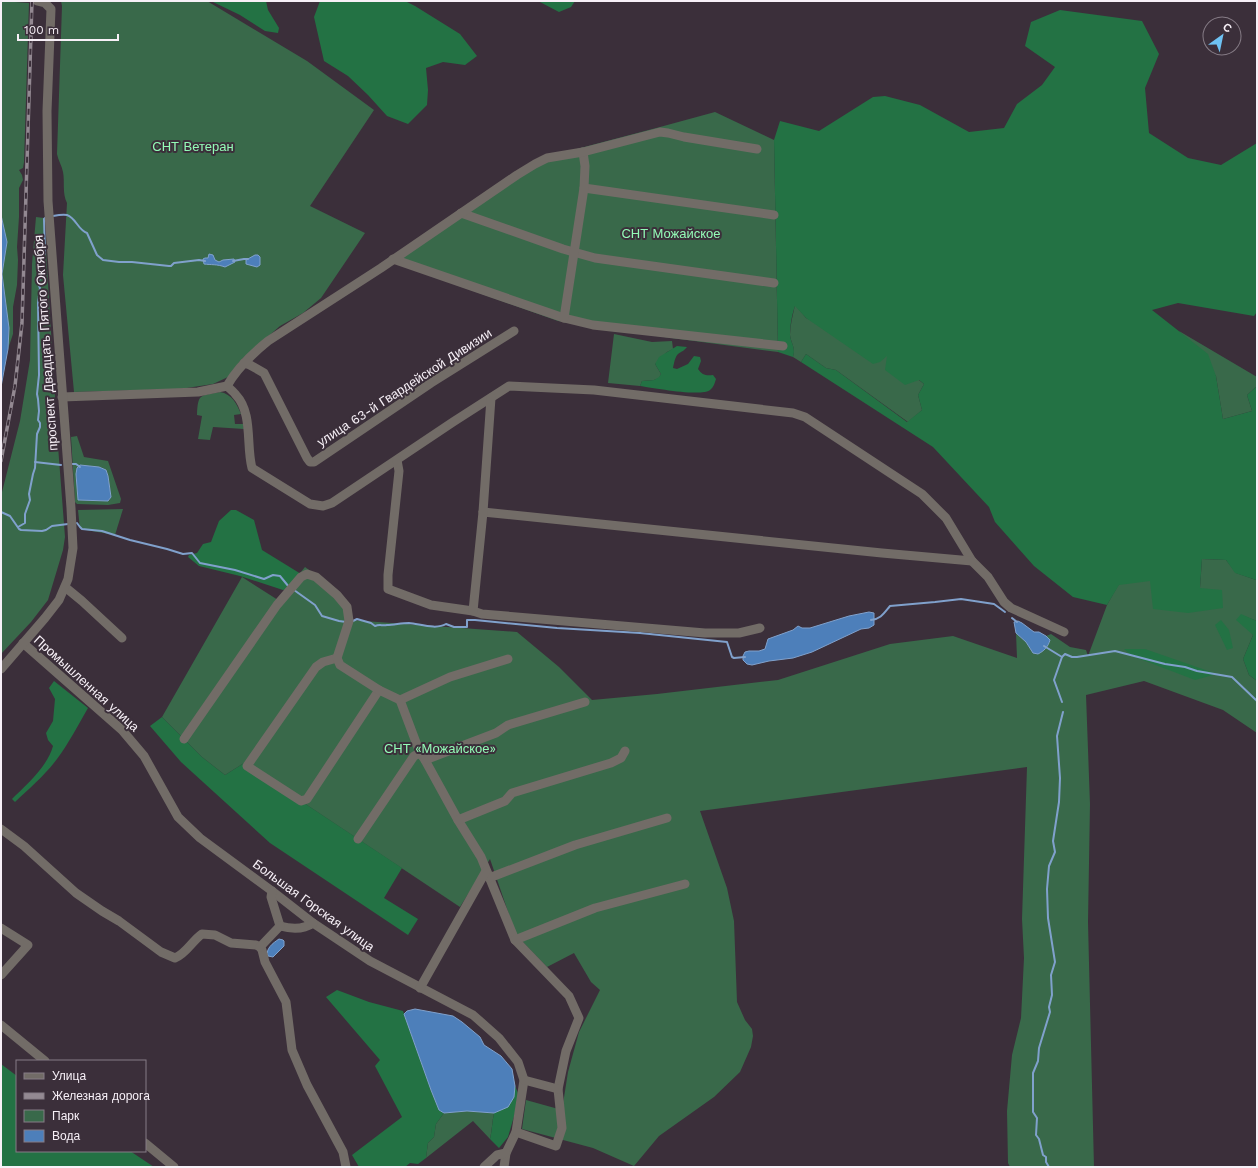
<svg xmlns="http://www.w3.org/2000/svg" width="1258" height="1168" font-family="'Work Sans',sans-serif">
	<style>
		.green { fill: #39694a; fill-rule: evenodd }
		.forest { fill: #237244 }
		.water { fill: #4d7fba; stroke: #80a1cc }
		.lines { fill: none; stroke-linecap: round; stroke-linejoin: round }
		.stream { stroke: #80a1cc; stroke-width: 2 }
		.minor { stroke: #726c67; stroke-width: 9 }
		.rail-casing { stroke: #938992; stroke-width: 3.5 }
		.rail { stroke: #3b2f3a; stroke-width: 2; stroke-dasharray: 6; stroke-linecap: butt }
		.labels { text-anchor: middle; stroke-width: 4; stroke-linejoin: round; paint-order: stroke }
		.park-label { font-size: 13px; fill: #93fbb6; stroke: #3b2f3a }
		.street-label { font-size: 13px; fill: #f7f0f7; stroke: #3b2f3a }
	</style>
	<rect width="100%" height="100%" fill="#3b2f3a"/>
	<g class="green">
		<polygon points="1,1 29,3 24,162 23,168 19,170 22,175 23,180 19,188 19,217 17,247 18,260 17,285 13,307 13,334 8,349 9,328 2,274 7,242 1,215"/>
		<path d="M61,1H207L307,61L374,110L310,206L365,233L321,298L303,313L280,326L241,360L228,377L213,384L180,389L74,392L63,275L67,203C62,193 65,182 63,172C62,166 58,160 57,154L62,6Z"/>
		<polygon points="715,112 774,140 778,352 596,328 558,321 394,263 535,160 660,127"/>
		<polygon points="36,217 44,218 58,446 65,537 63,550 48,600 31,622 1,654 1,496 20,421 30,360 32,264"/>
		<path d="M795,305L806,318L887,356L924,384L918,395L922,410L908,422L836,370L826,368L806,354L801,362L793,357C796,347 791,344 790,335C790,325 793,315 795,305Z"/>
		<polygon points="1179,331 1257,377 1257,386 1247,395 1252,411 1223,419 1216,376"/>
		<polygon points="614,334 652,342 672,341 673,349 667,352 655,364 661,374 659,378 654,380 642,381 640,386 608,383"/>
		<path d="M220,392C232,394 237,404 241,414L234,415L235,424H243L244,429L213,427L210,440L198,439L202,416L197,415C198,393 200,396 220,392Z"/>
		<path d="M77,436L84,457L108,461L121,499L120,503L108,505L77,504L75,502L71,437ZM80,465L99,467L106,470L108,476L111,496L109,501L78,500L76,474L77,468Z"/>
		<polygon points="123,509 115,535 80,529 78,510"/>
		<polygon points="1202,559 1226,560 1236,573 1256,580 1257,621 1241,615 1253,635 1243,659 1249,675 1257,681 1257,733 1223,710 1144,681 1086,695 1090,804 1088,922 1094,1167 1010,1167 1008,1163 1007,1111 1012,1055 1021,1018 1024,958 1022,919 1027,767 700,811 727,888 734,921 737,1002 745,1020 752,1029 753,1036 751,1047 740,1072 714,1097 659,1136 634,1166 593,1148 522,1129 526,1100 562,1110 568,1072 579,1032 600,990 591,982 574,953 547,967 516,935 490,859 460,907 244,763 225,775 202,757 162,717 242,577 278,600 305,567 338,591 350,620 517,632 559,667 592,700 657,694 778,680 890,644 953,636 1017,658 1016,633 1026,642 1033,653 1050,640 1046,636 1051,634 1070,647 1086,650 1088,656 1107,605 1119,584 1150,580 1200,588"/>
		<path d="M467,1111L494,1113C492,1122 492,1130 490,1139L473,1121L426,1158L428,1143L434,1137L436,1124L444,1113Z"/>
	</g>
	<g class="forest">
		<polygon points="211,1 266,1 268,10 279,28 278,33 265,31 240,15"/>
		<polygon points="320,1 405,1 415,6 460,34 477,56 465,65 443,62 426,68 428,90 427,105 408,124 387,116 368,95 348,76 324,61 314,17"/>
		<polygon points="538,1 575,1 571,7 559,12"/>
		<path d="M1060,10L1142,21L1159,54L1145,88L1149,133L1188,158L1221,165L1257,143V312L1254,316L1178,303L1152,310L1208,354L1216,376L1223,419L1252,411L1247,395L1257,386V593L1256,580L1235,573L1226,560L1202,559L1200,588L1222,590L1223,608L1188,613L1153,609L1150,581L1119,585L1107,605L1073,597L1034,566L995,522L989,507L933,447L801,362L806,354L826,368L836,370L907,422L922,410L918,395L924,384L919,380L905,385L885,370L887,356L880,362L873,364L806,318L795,306C792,314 790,326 790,335C791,344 796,347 793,357L778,352L774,140L780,121L819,131L873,97L885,96L920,105L969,132L1004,128L1017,104L1042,85L1055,67L1025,46L1031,22Z"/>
		<path d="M677,346L687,347C684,351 682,351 678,354C675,357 674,363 673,368L677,369L688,364L694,356L700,357L701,361L698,369C702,375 706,376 713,375L716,379C715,382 714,387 710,390C701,397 654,388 640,386L642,381L654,380L659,377L661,374L655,364L659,357Z"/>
		<polygon points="231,510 236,510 254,520 262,550 301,574 288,589 283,590 240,576 199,566 188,557 189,555 197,553 203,544 211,542 219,521"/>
		<polygon points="1241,614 1257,621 1257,681 1249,675 1243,659 1253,635 1236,620"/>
		<polygon points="1221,620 1229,630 1233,648 1227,650 1215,625"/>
		<polygon points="1124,649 1145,649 1217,674 1195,680 1132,656"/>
		<path d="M54,681L88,708C78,725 69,743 57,759C45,775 30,788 15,802L12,799C26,785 48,766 53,746L48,740L46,733L53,721L55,699L49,688Z"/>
		<polygon points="162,717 202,757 225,775 244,763 402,868 384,898 418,919 408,935 270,843 181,762 150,726"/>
		<polygon points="337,990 369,1002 403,1011 404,1014 431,1090 439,1110 444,1113 436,1124 434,1137 428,1143 426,1158 418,1164 410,1163 405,1167 359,1167 352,1155 402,1117 375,1066 380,1060 326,997"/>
		<polygon points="1,1064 17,1076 17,1151 130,1151 154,1167 1,1167"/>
		<path d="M515,1086L518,1093L515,1113L508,1137L499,1148L490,1139C492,1131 492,1122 494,1113C509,1106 513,1103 515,1086Z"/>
	</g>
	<g class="water">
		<polygon points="1,215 7,242 2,274 9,328 8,349 1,387"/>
		<path d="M209,254L213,255L215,260L219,262L223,260L234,259L235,262L225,267C217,264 211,265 204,264L203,259L205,258H208Z"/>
		<polygon points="255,255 258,255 260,257 260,265 257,267 246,264 246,260"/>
		<polygon points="80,465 99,467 106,470 108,476 111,497 108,501 78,500 76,474 77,468"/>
		<polygon points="869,612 874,613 874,625 869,628 861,629 812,652 793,658 769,661 752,665 747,664 743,660 743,656 745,652 749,651 759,651 765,649 768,639 793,630 798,626 802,628 810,628 849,616"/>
		<path d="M1018,621L1022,623L1034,632H1039L1046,636L1050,640C1048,647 1044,651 1038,654L1033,653L1026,642L1016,633L1014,622Z"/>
		<path d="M279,939L283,940L284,941V946L273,957L268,956C265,949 273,943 279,939Z"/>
		<polygon points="415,1009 453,1016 462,1022 480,1037 484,1045 501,1056 512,1069 515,1086 514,1097 508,1107 494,1113 467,1111 444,1113 439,1110 431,1090 404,1014 407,1011"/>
	</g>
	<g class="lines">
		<g class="stream">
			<path d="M53,216C58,215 63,214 67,215C76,218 78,230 87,233L97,255L103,260L119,262H132L169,266H171L174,263L199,260L205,261"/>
			<polyline points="233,261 244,259 248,259"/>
			<polyline points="35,462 61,465"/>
			<polyline points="72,464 76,464 80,467"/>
			<polyline points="1,512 10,516 19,529 21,530 42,531 46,530 52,526 68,524"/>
			<polyline points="77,523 80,527 82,529 102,531 130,540 167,549 183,554 192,553 200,563 235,570 264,579 273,575 280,576 289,587"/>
			<polyline points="18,527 25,523 25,514 30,500 29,494 33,474 35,468 37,434 40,427 40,423 38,420 39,411 38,399 37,394 39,375 38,303 40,288 38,284 40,278 39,265 40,260 38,256 39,254 45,254 44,219 45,218"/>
			<polyline points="294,590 315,605 322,616 339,621 346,622"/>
			<polyline points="1012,618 1017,622"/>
			<path d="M871,620C881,619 884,613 890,606L935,602L961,599L994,604L1005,612"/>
			<path d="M351,622L357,619L371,623L375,626C380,624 382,626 387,625C394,625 401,623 409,623C420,624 436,630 446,624L454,627H467V620H475L557,628L640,633L727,642L732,657L734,658L745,657"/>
			<polyline points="1044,646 1062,657"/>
			<polyline points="1062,702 1054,680 1062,657 1065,654 1072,657 1077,657 1115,651 1165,664 1185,667 1197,671 1232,677 1257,701"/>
			<polyline points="1049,1167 1046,1162 1046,1157 1043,1155 1039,1139 1036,1135 1037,1118 1033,1112 1033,1073 1038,1061 1039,1048 1050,1012 1049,1007 1052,995 1051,975 1055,962 1048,918 1047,889 1049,866 1055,852 1053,841 1059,802 1060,778 1057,736 1063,712"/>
		</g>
		<g class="minor">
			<polyline points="584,188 774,215"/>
			<polyline points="461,213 563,249 595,258 774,283"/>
			<polyline points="393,259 564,318 593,325 783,346"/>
			<polyline points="564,318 584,188 585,166 583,152"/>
			<polyline points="244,363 250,365 264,373 307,458 310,462 314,462 431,383 514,331"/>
			<path d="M227,386C230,389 234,392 236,395C253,413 246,446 252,468L310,504L323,506L332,503L453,422L509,386L594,390L793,413L805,417L922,494L946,518L972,561L988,577L1004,602L1011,608L1064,632"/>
			<path d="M62,397L198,392L227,386C237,368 252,354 268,341L381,268L517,175L535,164L547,158L583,152L660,132L668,133L684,137L757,149"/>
			<polyline points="397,460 399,471 388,575 388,589 431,605 473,611 482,614 705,633 739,633 760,628"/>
			<polyline points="483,512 882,553 972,561"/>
			<polyline points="65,587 82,601 122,638"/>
			<polyline points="473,611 483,512 491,398"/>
			<polyline points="23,643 122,730 144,756 178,817 200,838 272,891 313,923 370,961 473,1015 499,1038 518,1062 524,1080 516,1132 506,1153 504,1167"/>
			<polyline points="337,658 323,662 316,667 247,766 301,801 307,799 379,690"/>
			<polyline points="1,669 45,618 59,600 68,579 73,548 71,508 48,201 47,111 51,9 45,3 37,1"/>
			<polyline points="400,700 450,677 508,659"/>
			<polyline points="184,739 277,605 301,577 307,574 316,577 337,595 347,607 349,621 337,658 340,665 379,690 400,700 420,753 425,760 458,820 481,857 515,940 569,996 579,1018 566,1051 558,1089 562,1128 556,1146 516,1132"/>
			<polyline points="425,760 496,733 508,725 585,702"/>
			<polyline points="458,820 505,801 512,793 611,763 621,758 625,751"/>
			<path d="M1,829L24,846L76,893L102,911L119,921L161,952L175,958C186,954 192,941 202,934L215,935L231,943L256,945L260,947L262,950L265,962L286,1002L292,1050L307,1085L343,1152L346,1167"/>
			<polyline points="358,839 414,756 420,753"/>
			<polyline points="489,878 575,845 667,818"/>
			<polyline points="272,891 271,897 280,926"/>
			<path d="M280,926C291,929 303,930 313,923"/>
			<polyline points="1,928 28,945 1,975"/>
			<polyline points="515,940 595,908 685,884"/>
			<polyline points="260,947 280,926"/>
			<polyline points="420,988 486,871"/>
			<polyline points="1,1025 45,1061"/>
			<polyline points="524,1080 558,1089"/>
			<polyline points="145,1143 174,1167"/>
			<polyline points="484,1167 497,1155 506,1153"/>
		</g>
		<g class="rail-casing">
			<polyline id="rail" points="1,461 15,386 22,323 32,1"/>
		</g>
		<use href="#rail" class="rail"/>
	</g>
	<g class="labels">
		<g class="park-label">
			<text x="193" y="151">СНТ Ветеран</text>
			<text x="671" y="238">СНТ Можайское</text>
			<text x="440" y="753">СНТ «Можайское»</text>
		</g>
		<g class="street-label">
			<text transform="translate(45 343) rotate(-94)" y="5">проспект Двадцать Пятого Октября</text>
			<text transform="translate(404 387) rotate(-33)" y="5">улица 63-й Гвардейской Дивизии</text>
			<text transform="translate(87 683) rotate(42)" y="5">Промышленная улица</text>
			<text transform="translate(314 905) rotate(36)" y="5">Большая Горская улица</text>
		</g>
	</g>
	<rect width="1258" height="1168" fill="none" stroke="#f7f0f7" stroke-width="4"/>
	<rect x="16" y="1060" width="130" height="92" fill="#3b2f3a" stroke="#867c86"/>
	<rect x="24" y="1073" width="20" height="6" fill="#726c67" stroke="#867c86"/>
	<text x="52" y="1080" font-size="12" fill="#f7f0f7">Улица</text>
	<rect x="24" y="1093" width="20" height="6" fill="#938992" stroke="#867c86"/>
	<text x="52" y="1100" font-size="12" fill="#f7f0f7">Железная дорога</text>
	<rect x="24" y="1110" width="20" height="12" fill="#39694a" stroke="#867c86"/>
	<text x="52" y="1120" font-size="12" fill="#f7f0f7">Парк</text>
	<rect x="24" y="1130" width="20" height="12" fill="#4d7fba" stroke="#867c86"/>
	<text x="52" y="1140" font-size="12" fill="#f7f0f7">Вода</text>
	<g transform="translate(1222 36) rotate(33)"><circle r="19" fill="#3b2f3a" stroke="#867c86"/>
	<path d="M0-3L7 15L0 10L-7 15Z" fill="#6ec2f3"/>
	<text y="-6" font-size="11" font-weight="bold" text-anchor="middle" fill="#f7f0f7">С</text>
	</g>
	<path d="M18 34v6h100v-6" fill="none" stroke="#f7f0f7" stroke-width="2"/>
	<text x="24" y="34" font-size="12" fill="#f7f0f7" stroke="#3b2f3a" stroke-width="3" paint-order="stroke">100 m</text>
</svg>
